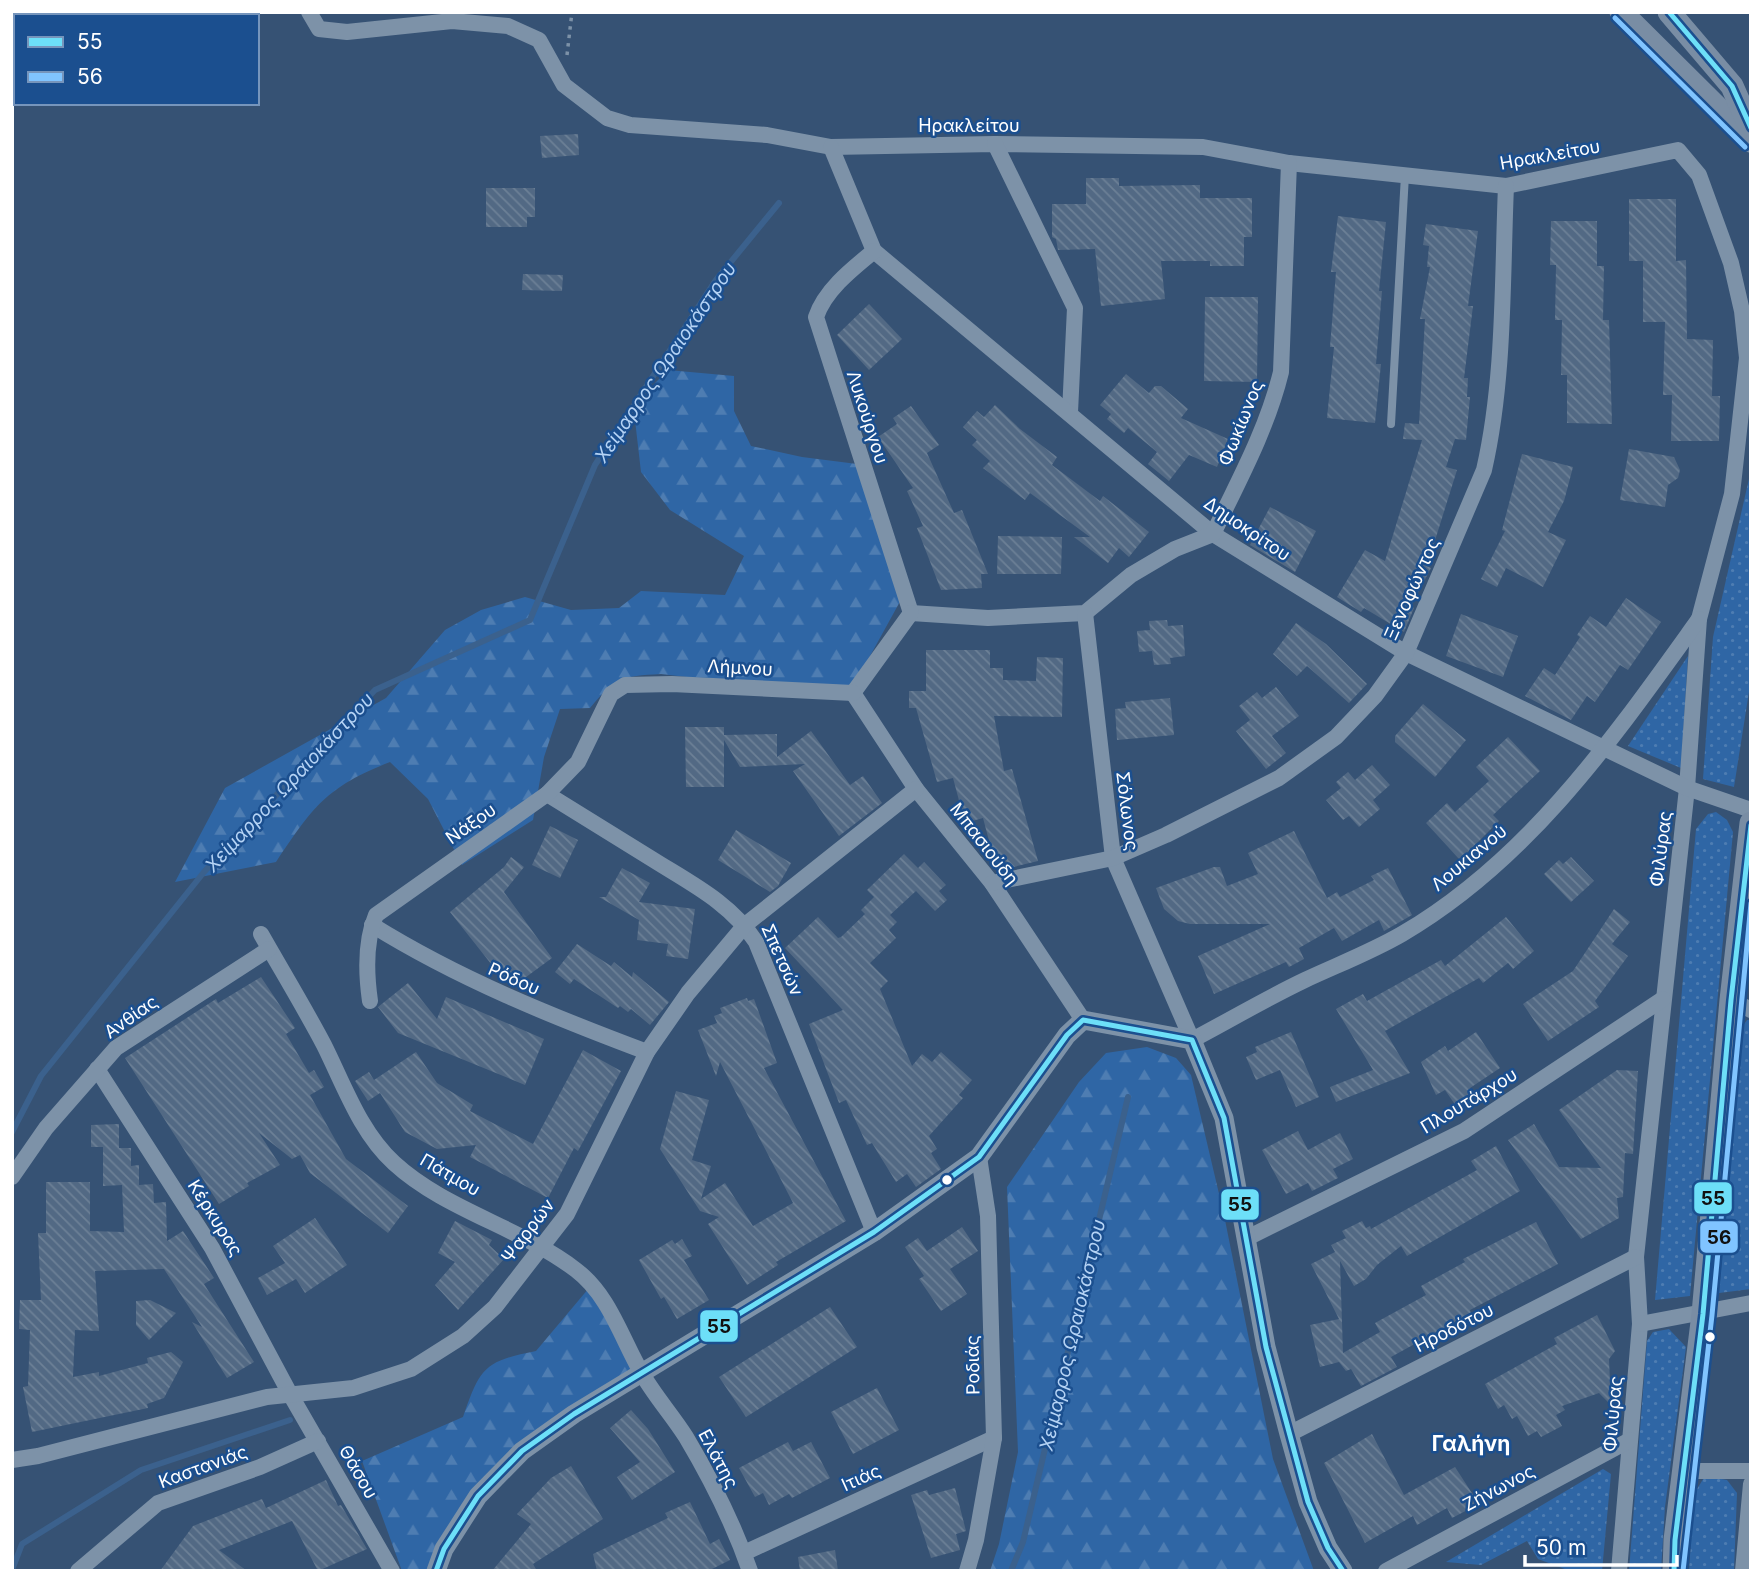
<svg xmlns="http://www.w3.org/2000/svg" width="1763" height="1583" font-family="Inter,sans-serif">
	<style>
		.grass { fill: url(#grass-dots) }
		.forest { fill: url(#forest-firs) }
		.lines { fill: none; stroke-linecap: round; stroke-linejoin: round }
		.stream { stroke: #3b618d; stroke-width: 6 }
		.building { fill: url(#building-back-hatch) }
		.path { stroke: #7d92a8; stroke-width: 3.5; stroke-dasharray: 3.5 5; stroke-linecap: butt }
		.service { stroke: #7d92a8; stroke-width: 8 }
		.minor { stroke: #7d92a8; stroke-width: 16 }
		.tertiary { stroke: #7d92a8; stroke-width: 19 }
		.secondary { stroke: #798da4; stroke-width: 23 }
		.bus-1-casing { stroke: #1b4f8f; stroke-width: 10 }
		.bus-2-casing { stroke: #1b4f8f; stroke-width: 10 }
		.bus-1 { stroke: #6ddff8; stroke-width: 5 }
		.bus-2 { stroke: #80c4ff; stroke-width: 5 }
		.bus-dot { fill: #fff; stroke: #1b4f8f; stroke-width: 2.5 }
		.labels { text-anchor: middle; stroke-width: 5; stroke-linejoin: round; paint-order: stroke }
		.street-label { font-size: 18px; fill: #fff; stroke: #1b4f8f }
		.water-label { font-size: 19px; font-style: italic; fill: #b5d3f5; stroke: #1b4f8f }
		.quarter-label { font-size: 21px; font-weight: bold; fill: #fff; stroke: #1b4f8f }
		.line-badge { stroke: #1b4f8f; stroke-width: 2.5 }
		.pale-badge-label { font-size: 19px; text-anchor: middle; font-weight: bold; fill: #111 }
	</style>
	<defs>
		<pattern id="grass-dots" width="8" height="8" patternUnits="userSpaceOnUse" patternTransform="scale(1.75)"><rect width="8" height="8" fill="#2f66a5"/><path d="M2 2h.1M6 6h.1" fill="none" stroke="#4e7db2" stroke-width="1.8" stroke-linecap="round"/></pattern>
		<pattern id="forest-firs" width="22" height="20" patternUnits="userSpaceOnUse" patternTransform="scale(1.75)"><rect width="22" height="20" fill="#2f66a5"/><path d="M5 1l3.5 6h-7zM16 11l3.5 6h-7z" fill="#4e7db2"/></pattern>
		<pattern id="building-back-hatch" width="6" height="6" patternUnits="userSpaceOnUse" patternTransform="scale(1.75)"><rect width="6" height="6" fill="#526984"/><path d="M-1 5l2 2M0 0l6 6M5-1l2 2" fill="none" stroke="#6c8096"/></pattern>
	</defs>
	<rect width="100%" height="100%" fill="#365274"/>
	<g class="grass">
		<polygon points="1751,470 1751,679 1734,787 1703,779 1713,637"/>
		<polygon points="1688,656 1681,768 1628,746"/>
		<polygon points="1716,812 1727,820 1733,832 1690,1296 1655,1300 1696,829 1708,814"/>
		<polygon points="1747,1020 1751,1020 1751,1289 1719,1293 1742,1027"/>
		<polygon points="1669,1329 1686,1347 1665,1507 1661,1571 1629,1571 1647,1341 1653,1332"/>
		<polygon points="1603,1469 1611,1474 1602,1571 1570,1571 1538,1559 1527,1541 1481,1565 1446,1562"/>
		<polygon points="1705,1476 1727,1480 1737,1493 1734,1571 1689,1571 1694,1494"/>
	</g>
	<g class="forest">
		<path d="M668,370L734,376V411L751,446L802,457L857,464L908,587L848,696L661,674C621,676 615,678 590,708L560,709L544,757L533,820L462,865L428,799L390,762C326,787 313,807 276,862L175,882L225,788L386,698L445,630L481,610L525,597L571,610L619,608L641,591L725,595L744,556L670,510L641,472L635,420L655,383Z"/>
		<polygon points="1147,1047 1176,1058 1191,1075 1224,1215 1273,1459 1314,1571 990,1571 999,1544 1018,1452 1007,1187 1079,1082 1106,1053"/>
		<path d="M589,1288L633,1370L525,1444L427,1571H402L362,1461L463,1417C480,1368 484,1361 536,1351Z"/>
	</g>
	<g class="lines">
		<g class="stream">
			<polyline points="12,1132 41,1076 204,872 375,690 530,620 595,465 716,280 779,203"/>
			<polyline points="12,1570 22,1544 141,1470 290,1420"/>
			<polyline points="1011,1571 1023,1542 1128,1097"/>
		</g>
	</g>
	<g class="building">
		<polygon points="578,134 579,155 542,158 540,136"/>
		<polygon points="1086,178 1119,178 1119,186 1200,185 1200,198 1252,198 1252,237 1244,237 1244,266 1210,266 1210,261 1161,261 1165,299 1101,306 1095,249 1058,250 1056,239 1052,237 1052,204 1086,204"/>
		<polygon points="486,188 535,188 535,217 527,217 527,227 486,227"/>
		<polygon points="1629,199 1676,199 1676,261 1686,260 1687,339 1713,340 1712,396 1720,396 1719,441 1671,441 1672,395 1663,395 1665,322 1643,322 1643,261 1629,261"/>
		<polygon points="1338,216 1386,222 1379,291 1382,291 1376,364 1381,364 1375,423 1327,418 1334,347 1330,347 1336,272 1331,272"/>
		<polygon points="1551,221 1597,221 1597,266 1604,266 1603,320 1609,320 1612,424 1567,423 1567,375 1561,375 1562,320 1555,320 1556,265 1550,265"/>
		<polygon points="1426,224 1478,231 1468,306 1473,306 1464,378 1468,378 1467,397 1470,397 1466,440 1455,439 1446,467 1457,470 1427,566 1431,568 1411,606 1414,608 1404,632 1364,608 1361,612 1337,597 1365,550 1385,561 1422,440 1403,439 1405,423 1419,424 1425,319 1420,319 1430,267 1427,267 1429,246 1423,245"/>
		<polygon points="523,274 563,275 562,291 522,290"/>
		<polygon points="1205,297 1258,297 1257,382 1204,381"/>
		<polygon points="869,304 902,339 869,370 837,335"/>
		<polygon points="1126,374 1149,393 1155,386 1161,386 1188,409 1181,418 1228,439 1217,467 1189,455 1169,481 1148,464 1157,452 1128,428 1124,433 1107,419 1111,414 1100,405"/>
		<polygon points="995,405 1020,429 1057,457 1052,465 1100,501 1103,496 1149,532 1129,557 1119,548 1108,563 1074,537 1090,537 1030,493 1025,500 983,468 990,461 972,445 977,440 963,427 977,411 984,417"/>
		<polygon points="911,406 939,445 927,453 954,513 962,510 988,574 981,574 982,588 941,590 917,528 923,526 907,491 913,488 878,437 897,424 893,418"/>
		<polygon points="1629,449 1674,457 1680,470 1678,478 1668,485 1665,507 1620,500"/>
		<polygon points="1522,454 1573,467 1564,501 1548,532 1566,540 1543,587 1506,568 1497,587 1481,579 1505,531 1502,530"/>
		<polygon points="1270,507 1316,531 1295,572 1250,545"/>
		<polygon points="998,536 1062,537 1061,574 997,574"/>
		<polygon points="1626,598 1661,622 1628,670 1620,665 1595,702 1587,696 1571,720 1525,696 1544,668 1555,675 1580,637 1577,635 1590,616 1606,627"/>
		<polygon points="1461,614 1518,636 1503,677 1446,656"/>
		<polygon points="1167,620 1168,626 1183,625 1185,656 1170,658 1171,664 1154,665 1152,651 1139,652 1137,631 1150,630 1149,621"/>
		<polygon points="1296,623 1326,644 1367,684 1349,703 1307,666 1297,676 1273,654"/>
		<polygon points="926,650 990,650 990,668 1003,668 1003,680 1036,681 1037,657 1063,658 1062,717 994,716 1004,771 1012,769 1038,861 997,871 983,818 965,823 953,778 937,782 916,708 909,708 909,691 926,691"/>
		<polygon points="1276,687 1299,716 1272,736 1286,753 1266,769 1236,731 1250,720 1239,706 1257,692 1262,698"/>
		<polygon points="1170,698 1174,735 1117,740 1115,709 1126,708 1125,702"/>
		<polygon points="1423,704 1466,740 1435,777 1395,742 1395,736"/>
		<polygon points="685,727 724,727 724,735 777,734 777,757 811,731 850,785 863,776 882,803 839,836 793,771 805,764 740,767 724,740 724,787 686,787"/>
		<polygon points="1508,737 1540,771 1493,815 1499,821 1460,860 1426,823 1447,803 1455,812 1489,781 1476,767"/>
		<polygon points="1372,765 1390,785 1373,800 1380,809 1359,827 1349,816 1343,820 1326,800 1341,788 1336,782 1348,772 1355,780"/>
		<polygon points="550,826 578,840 560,878 532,865"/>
		<polygon points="736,830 791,863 778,886 770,892 718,860"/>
		<polygon points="1294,831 1327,898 1337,892 1340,897 1374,880 1371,876 1388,868 1412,915 1384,931 1379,920 1342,941 1334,928 1299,948 1304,959 1289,967 1286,962 1214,994 1198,956 1270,924 1190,924 1178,921 1164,909 1156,888 1214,867 1220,867 1227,886 1258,874 1248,853"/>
		<polygon points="904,854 918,868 924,862 946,885 939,891 947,900 935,911 916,891 890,915 897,922 889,930 896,938 870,963 888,981 880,989 912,1066 922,1054 932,1062 941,1052 972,1080 959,1095 963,1098 929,1136 937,1149 931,1153 941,1169 916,1187 907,1174 896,1182 872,1143 867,1145 846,1100 839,1103 809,1024 843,1010 785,948 818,917 838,938 841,937 865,914 861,910 874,897 867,890"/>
		<polygon points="511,857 524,867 504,892 552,958 522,980 515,971 503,979 450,912 504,867"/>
		<polygon points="1571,857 1594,881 1571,902 1544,874 1559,860 1563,864"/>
		<polygon points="622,868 650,883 639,902 695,909 688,959 666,956 668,944 637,940 639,920 599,897 606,897"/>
		<polygon points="1614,909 1630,922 1612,944 1628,956 1595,1001 1599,1007 1548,1041 1523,1004 1573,971"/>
		<polygon points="1506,917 1534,951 1513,969 1508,963 1483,983 1479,978 1385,1031 1410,1073 1336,1102 1330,1087 1373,1070 1336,1009 1363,994 1367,1001 1441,960 1445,966"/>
		<polygon points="577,944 611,966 614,962 632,977 633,972 669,1002 650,1025 631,1009 628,1012 620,1006 618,1008 574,979 570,984 555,972"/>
		<polygon points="261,977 295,1028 286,1034 309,1073 314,1070 324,1087 310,1095 346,1159 408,1206 388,1233 310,1173 300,1155 292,1159 259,1133 280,1165 247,1183 249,1186 219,1204 125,1058 216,999 218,1003"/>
		<polygon points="408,983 437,1019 446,997 544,1039 525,1085 398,1033 378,1007"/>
		<polygon points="747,998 748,1001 754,999 777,1063 764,1068 846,1221 776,1262 778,1265 747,1285 708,1224 719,1217 700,1211 660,1149 676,1091 709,1100 692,1160 711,1166 701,1199 725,1183 753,1226 793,1203 720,1062 716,1076 698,1030 717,1023 714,1016 722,1013 720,1008"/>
		<polygon points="1291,1032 1319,1097 1296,1107 1280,1070 1256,1080 1246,1057 1257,1052 1255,1047"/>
		<polygon points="1476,1032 1500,1068 1470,1088 1474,1093 1456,1106 1445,1090 1436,1095 1421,1062 1445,1046 1448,1051"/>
		<polygon points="583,1050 621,1071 578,1151 574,1148 548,1198 470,1157 476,1145 437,1149 405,1132 380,1093 368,1101 355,1081 369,1072 374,1080 416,1052 437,1083 473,1105 470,1111 533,1144"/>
		<polygon points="1617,1070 1638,1071 1633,1154 1625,1153 1623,1197 1617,1198 1619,1218 1581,1239 1508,1140 1534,1124 1559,1167 1601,1168 1559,1110"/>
		<polygon points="119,1124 119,1148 131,1148 131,1166 139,1165 139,1185 153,1184 154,1203 166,1202 167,1241 183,1231 214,1278 204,1284 254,1362 227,1378 192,1322 202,1327 164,1269 95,1271 99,1331 75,1330 73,1377 99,1372 99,1376 148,1363 147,1358 171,1352 183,1362 164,1398 147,1404 148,1408 32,1432 23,1387 28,1386 30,1330 19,1329 20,1300 41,1300 38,1233 46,1233 46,1182 90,1182 90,1231 124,1232 122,1185 103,1186 103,1147 91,1147 91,1125"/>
		<polygon points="1298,1131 1308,1150 1340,1133 1353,1159 1333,1169 1338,1178 1312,1191 1308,1183 1286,1194 1262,1150"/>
		<polygon points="1496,1146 1520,1191 1407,1256 1401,1246 1377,1265 1366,1279 1354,1286 1340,1261 1343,1353 1380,1332 1375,1323 1426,1295 1421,1286 1465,1262 1463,1259 1536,1222 1558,1264 1470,1310 1471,1313 1391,1357 1397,1367 1361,1386 1351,1369 1346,1371 1339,1362 1320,1367 1310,1325 1339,1319 1311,1264 1335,1252 1331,1245 1346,1238 1342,1231 1362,1221 1366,1228 1370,1226 1371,1229 1477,1170 1471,1161"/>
		<polygon points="315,1218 347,1265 305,1293 296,1279 267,1295 258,1278 285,1263 273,1246"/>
		<polygon points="455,1221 492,1240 489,1245 504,1259 458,1310 435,1285 455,1262 438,1253"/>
		<polygon points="962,1227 978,1251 950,1269 967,1294 941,1311 919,1279 924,1276 905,1247 918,1238 927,1251"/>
		<polygon points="682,1239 692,1256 684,1260 709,1300 677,1319 664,1297 661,1299 639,1260 672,1240 675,1244"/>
		<polygon points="150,1300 176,1313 149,1340 136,1325 136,1301"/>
		<polygon points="830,1307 857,1347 746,1417 719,1377"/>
		<polygon points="1597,1315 1615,1351 1609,1359 1611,1405 1599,1393 1562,1406 1565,1410 1556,1415 1562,1426 1541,1437 1537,1431 1528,1436 1517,1416 1512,1419 1504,1405 1498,1409 1485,1384 1557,1344 1554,1338"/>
		<polygon points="877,1388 899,1430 853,1454 831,1412"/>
		<polygon points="631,1410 648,1429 675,1472 632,1500 617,1477 640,1462 610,1428"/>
		<polygon points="1372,1434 1404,1495 1455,1467 1479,1504 1452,1518 1447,1508 1417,1525 1413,1516 1365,1543 1324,1463"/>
		<polygon points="788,1442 793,1451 811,1442 830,1478 792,1498 789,1494 769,1505 763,1493 755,1497 739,1468"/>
		<polygon points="571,1466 603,1519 533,1564 537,1571 492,1571 531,1524 517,1514 551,1478"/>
		<polygon points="326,1480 338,1506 341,1505 367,1549 318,1571 292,1521 219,1550 247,1571 160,1571 193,1526 262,1499 266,1508"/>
		<polygon points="955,1488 966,1531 956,1534 960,1550 931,1558 911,1495 927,1490 929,1495"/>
		<polygon points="690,1502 710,1544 719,1539 730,1560 708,1571 597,1571 593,1554 668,1518 665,1513"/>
		<polygon points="835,1550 838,1571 800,1571 798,1557"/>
	</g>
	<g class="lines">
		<polyline class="path" points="567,55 572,12"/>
		<polyline class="service" points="1391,424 1405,175"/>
		<g class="minor">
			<polyline points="309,12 319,29 347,32 452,21 508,26 539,40 564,85 607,118 630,125 767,135 831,147 995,144 1203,147 1289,163 1506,186 1678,150 1699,175 1731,263 1742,311 1747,358 1732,494 1699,619 1687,788 1636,1257 1640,1324 1619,1571"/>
			<polyline points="995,144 1075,308 1070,412"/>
			<polyline points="831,147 874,251 1213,534 1406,653 1687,788 1751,810"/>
			<path d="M874,251C852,269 825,290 816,317L911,613"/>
			<path d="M911,613L988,618L1085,613L1131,575L1175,549L1213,534C1239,480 1267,429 1281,372L1289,163"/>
			<path d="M1085,613L1113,858L1192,1040C1230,1020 1267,998 1305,980C1337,965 1371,952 1402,934C1530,859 1614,737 1699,619"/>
			<polyline points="853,693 916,789 992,883 1083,1020"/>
			<polyline points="853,693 911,613"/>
			<path d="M547,794C582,816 617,837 652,859C690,883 731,903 756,942L874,1232"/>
			<path d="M992,883L1113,858L1166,835L1279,778L1336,737L1375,696L1406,653L1484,470C1505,378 1502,280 1506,186"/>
			<path d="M372,925C459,979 551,1016 647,1052"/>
			<path d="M261,934C282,971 304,1007 324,1045C344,1085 360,1132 394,1163C445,1210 520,1227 576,1270C609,1295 621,1337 641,1372C654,1395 672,1415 686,1437C711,1479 734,1525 750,1571"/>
			<polyline points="1731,1000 1751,1010"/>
			<path d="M370,1001C366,973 365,941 376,915L547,794L578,762L611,694L625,685L672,684L853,693"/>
			<polyline points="97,1069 212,1248 290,1394 392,1571"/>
			<polyline points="12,1177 46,1128 116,1048 269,949"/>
			<polyline points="1247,1238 1464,1131 1663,999"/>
			<polyline points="1640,1324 1751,1303"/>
			<polyline points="1289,1434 1636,1257"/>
			<polyline points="12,1460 38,1456 267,1397 353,1388 411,1369 463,1336 495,1307 567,1214 647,1052 688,993 745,925 916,789"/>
			<polyline points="1684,1471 1751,1471"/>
			<polyline points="744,1553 994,1438"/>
			<polyline points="78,1571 158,1503 260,1467 318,1441"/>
			<polyline points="967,1571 976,1540 994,1438 988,1216 979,1157"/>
			<polyline points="1386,1571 1630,1440"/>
			<polyline points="1743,1571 1751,1484"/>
		</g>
		<polyline class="tertiary" points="436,1571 444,1549 478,1496 522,1451 574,1414 874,1232 979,1157 1067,1035 1083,1020 1192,1040 1224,1118 1266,1347 1289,1434 1308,1502 1328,1548 1343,1571"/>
		<g class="secondary">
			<polyline points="1621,12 1751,141"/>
			<polyline points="1669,12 1732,86 1751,129"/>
			<polyline points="1674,1571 1675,1540 1703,1314 1731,1000 1751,823"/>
		</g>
		<g class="bus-1-casing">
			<g id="bus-1">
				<polyline points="1669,12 1732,86 1751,128"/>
				<polyline points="436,1571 444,1549 478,1496 522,1451 574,1414 874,1232 979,1157 1067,1035 1083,1020 1192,1040 1224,1118 1266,1347 1308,1502 1328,1548 1343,1571"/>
				<polyline points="1674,1571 1675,1540 1703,1314 1731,1000 1751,825"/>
			</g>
		</g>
		<g class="bus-2-casing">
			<g id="bus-2">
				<polyline points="1615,18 1745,147"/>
				<polyline points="1683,1571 1712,1315 1751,903"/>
			</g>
		</g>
		<use href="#bus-1" class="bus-1"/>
		<use href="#bus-2" class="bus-2"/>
	</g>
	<g class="bus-dot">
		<circle cx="947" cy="1180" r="6"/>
		<circle cx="1710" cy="1337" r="6"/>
	</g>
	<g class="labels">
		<g class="street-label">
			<text x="969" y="132">Ηρακλείτου</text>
			<text transform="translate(1550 155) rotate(-10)" y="6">Ηρακλείτου</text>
			<text transform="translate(867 417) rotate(72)" y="6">Λυκούργου</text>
			<text transform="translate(1241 423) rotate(-68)" y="6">Φωκίωνος</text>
			<text transform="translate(1247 529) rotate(34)" y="6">Δημοκρίτου</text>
			<text transform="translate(1412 589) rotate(-66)" y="6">Ξενοφώντος</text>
			<text transform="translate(740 668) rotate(3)" y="6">Λήμνου</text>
			<text transform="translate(1127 811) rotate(83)" y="6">Σόλωνος</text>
			<text transform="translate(471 824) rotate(-35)" y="6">Νάξου</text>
			<text transform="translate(984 844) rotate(52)" y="6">Μπασιούδη</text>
			<text transform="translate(1661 849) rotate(-83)" y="6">Φιλύρας</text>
			<text transform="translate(1469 858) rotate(-40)" y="6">Λουκιανού</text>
			<text transform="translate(782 960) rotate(66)" y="6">Σπετσών</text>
			<text transform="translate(514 979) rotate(24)" y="6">Ρόδου</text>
			<text transform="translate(131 1017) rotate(-35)" y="6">Ανθίας</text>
			<text transform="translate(1469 1101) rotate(-31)" y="6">Πλουτάρχου</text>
			<text transform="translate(450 1175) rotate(30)" y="6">Πάτμου</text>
			<text transform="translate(215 1218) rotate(58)" y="6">Κέρκυρας</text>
			<text transform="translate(528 1231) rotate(-53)" y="6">Ψαρρών</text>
			<text transform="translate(1454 1328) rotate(-27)" y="6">Ηροδότου</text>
			<text transform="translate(973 1365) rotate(-91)" y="6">Ροδιάς</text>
			<text transform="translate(1613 1414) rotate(-85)" y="6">Φιλύρας</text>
			<text transform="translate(718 1459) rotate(62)" y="6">Ελάτης</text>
			<text transform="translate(203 1467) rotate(-20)" y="6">Καστανιάς</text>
			<text transform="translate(358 1472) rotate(60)" y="6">Θάσου</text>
			<text transform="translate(861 1478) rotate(-24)" y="6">Ιτιάς</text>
			<text transform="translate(1499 1488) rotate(-28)" y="6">Ζήνωνος</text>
		</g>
		<g class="water-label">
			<text transform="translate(665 362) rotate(-56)" y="7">Χείμαρρος Ωραιοκάστρου</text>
			<text transform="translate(289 782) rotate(-47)" y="7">Χείμαρρος Ωραιοκάστρου</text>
			<text transform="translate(1072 1335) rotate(-77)" y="7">Χείμαρρος Ωραιοκάστρου</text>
		</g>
		<g class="quarter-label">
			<text x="1471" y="1451">Γαλήνη</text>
		</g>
	</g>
	<g class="line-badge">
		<rect x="1693" y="1181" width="40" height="34" rx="7" fill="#6ddff8"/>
		<rect x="1220" y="1188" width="40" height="33" rx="7" fill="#6ddff8"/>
		<rect x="1699" y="1220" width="40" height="34" rx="7" fill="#80c4ff"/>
		<rect x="699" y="1309" width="40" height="34" rx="7" fill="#6ddff8"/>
	</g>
	<g class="pale-badge-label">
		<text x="1713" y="1205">55</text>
		<text x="1240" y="1211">55</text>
		<text x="1719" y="1244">56</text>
		<text x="719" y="1333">55</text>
	</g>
	<rect width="1763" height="1583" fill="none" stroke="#ffffff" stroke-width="28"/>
	<rect x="14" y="14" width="245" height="91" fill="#1b4f8f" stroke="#7695bc" stroke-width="2"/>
	<rect x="28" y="37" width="35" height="10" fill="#6ddff8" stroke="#7695bc" stroke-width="2"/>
	<text x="77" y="49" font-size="21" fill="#ffffff">55</text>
	<rect x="28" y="72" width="35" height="10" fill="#80c4ff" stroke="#7695bc" stroke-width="2"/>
	<text x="77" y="84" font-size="21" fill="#ffffff">56</text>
	<path d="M1525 1555v10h152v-10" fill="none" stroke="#ffffff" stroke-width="3.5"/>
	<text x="1536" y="1555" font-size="21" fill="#ffffff" stroke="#1b4f8f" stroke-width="5" paint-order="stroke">50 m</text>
</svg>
